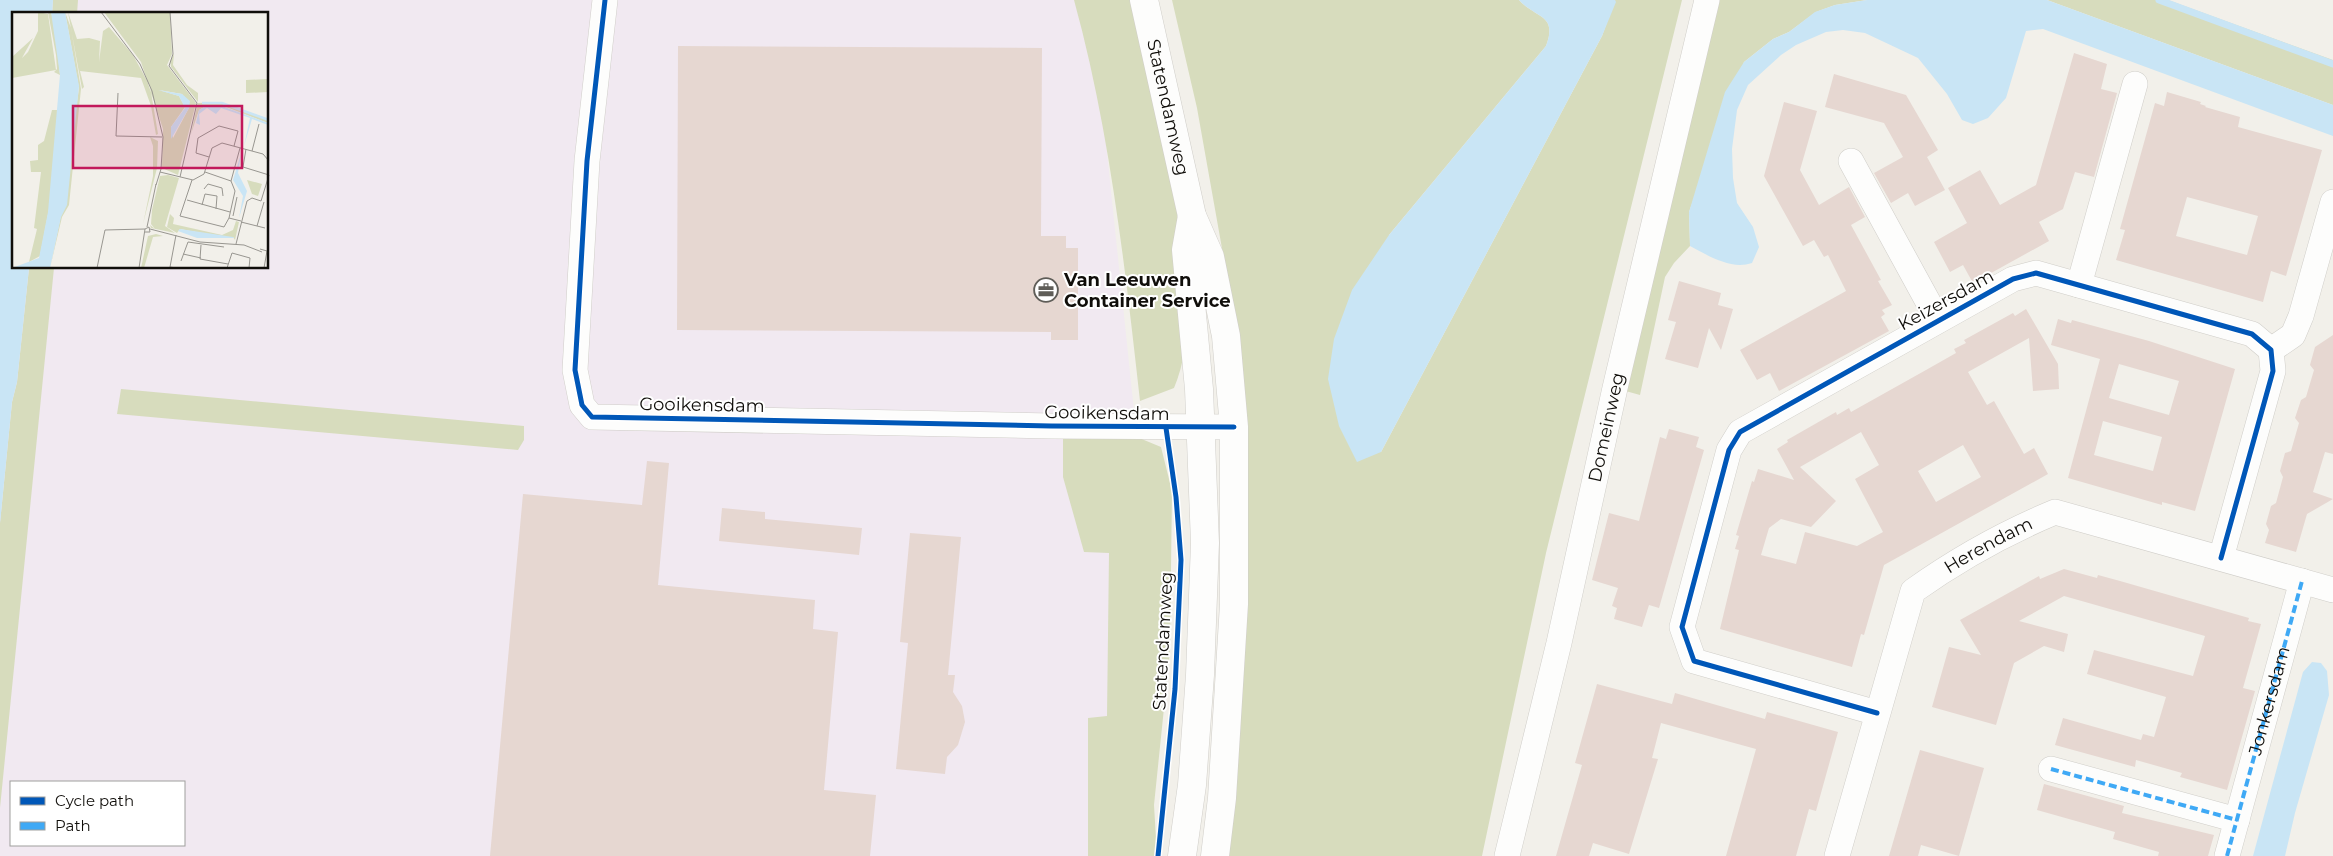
<svg xmlns="http://www.w3.org/2000/svg" width="2333" height="856" font-family="Montserrat,sans-serif">
	<style>
		.industrial { fill: #f1e9f1; fill-rule: evenodd }
		.green { fill: #d7dcbd }
		.water { fill: #c9e5f5 }
		.lines { fill: none; stroke-linecap: round; stroke-linejoin: round }
		.stream { stroke: #c9e5f5; stroke-width: 7 }
		.building { fill: #e6d7d1; fill-rule: evenodd }
		.street-casing { stroke: #d0cec9; stroke-width: 26 }
		.secondary-casing { stroke: #d0cec9; stroke-width: 29 }
		.street { stroke: #fdfdfc; stroke-width: 25 }
		.secondary { stroke: #fdfdfc; stroke-width: 28 }
		.quiet { stroke: #3fa9f5; stroke-width: 4; stroke-dasharray: 8 4; stroke-linecap: butt }
		.cycleway-casing { stroke: #fff; stroke-width: 8 }
		.cycleway { stroke: #0057b8; stroke-width: 5 }
		.labels { text-anchor: middle; stroke-width: 4; stroke-linejoin: round; paint-order: stroke }
		.street-label { font-size: 18px; fill: #100e0a; stroke: #fff }
		.poi-label { font-size: 18px; font-weight: bold; fill: #100e0a; stroke: #fff; text-anchor: start }
		.inset-river { fill: none; stroke: #c9e5f5; stroke-width: 2.5 }
		.inset-road { fill: none; stroke: #989690; stroke-width: 1 }
		.view { fill: #c2185b; fill-opacity: 0.15; stroke: #c2185b; stroke-width: 2.5 }
		.inset-edge { fill: none; stroke: #100e0a; stroke-width: 2.5 }
	</style>
	<rect width="100%" height="100%" fill="#f2f0ea"/>
	<path class="industrial" d="M13,0H1091L1138,449L1144,856H0V88ZM14,14H268V268H14ZM11,782H184V845H11Z"/>
	<g class="green">
		<polygon points="53,0 78,0 77,14 52,14"/>
		<path d="M1074,0H1135C1144,45 1153,89 1162,134C1177,205 1204,319 1174,388L1140,401C1125,267 1110,131 1074,0Z"/>
		<path d="M1172,0H1519C1536,19 1558,14 1546,46L1389,235L1381,452L1602,36L1615,0H1682L1546,553L1482,856H1228L1240,732L1248,543L1236,327L1197,108Z"/>
		<polygon points="1713,0 1867,0 1835,5 1816,12 1789,32 1773,39 1744,62 1689,212 1690,246 1674,263 1665,277 1640,395 1622,390"/>
		<polygon points="2047,0 2168,0 2333,60 2333,105"/>
		<polygon points="29,268 54,268 0,808 0,523 12,402 17,382"/>
		<polygon points="121,389 524,426 524,440 518,450 117,414"/>
		<polygon points="1132,435 1161,447 1172,491 1170,650 1154,805 1157,856 1088,856 1088,718 1107,716 1109,553 1084,552 1063,477 1063,436"/>
	</g>
	<g class="water">
		<polygon points="0,0 53,0 52,14 14,14 14,268 29,268 17,382 12,402 0,523"/>
		<path d="M1519,0H1615L1616,2L1602,36L1381,452L1357,462L1339,426L1328,379L1334,339L1352,290L1389,235L1546,46C1558,14 1536,19 1519,0Z"/>
		<path d="M1867,0H2047L2333,105V136L2043,29L2026,31L2006,98L1988,118L1973,124L1962,120L1947,94L1918,58L1865,33L1843,30L1826,32L1796,45L1781,55L1748,85L1737,110L1732,149L1733,178L1737,203L1753,227L1759,247L1752,263C1731,270 1709,256 1690,246L1689,212L1725,92L1744,62L1773,39L1789,32L1815,12L1835,5Z"/>
		<polygon points="2312,662 2321,663 2327,671 2329,695 2295,813 2285,856 2253,856 2303,672"/>
	</g>
	<g class="lines">
		<polyline class="stream" points="2159,0 2333,64"/>
	</g>
	<g class="building">
		<polygon points="678,46 1042,48 1041,236 1066,236 1066,248 1078,248 1078,340 1051,340 1051,332 677,330"/>
		<polygon points="2074,53 2107,64 2101,89 2117,93 2094,177 2075,172 2063,209 2039,222 2049,241 1973,283 1963,265 1950,272 1934,242 1967,223 1948,188 1980,170 2000,205 2036,185"/>
		<polygon points="1834,74 1906,95 1938,150 1927,157 1945,190 1915,206 1908,193 1891,203 1874,173 1903,157 1884,123 1825,107"/>
		<path d="M2167,92L2201,102L2200,104L2206,106L2205,107L2240,117L2238,127L2322,150L2286,276L2271,271L2263,302L2116,260L2125,230L2120,229L2155,103L2164,106ZM2187,197L2258,216L2247,255L2176,236Z"/>
		<polygon points="1784,102 1817,111 1800,170 1819,205 1849,187 1865,217 1851,225 1881,280 1878,281 1892,305 1882,310 1885,314 1881,317 1889,331 1779,391 1770,373 1757,380 1740,350 1846,291 1828,255 1824,257 1814,240 1803,246 1764,176"/>
		<polygon points="1679,281 1721,293 1718,305 1733,309 1721,350 1709,328 1698,368 1665,359 1676,322 1668,320"/>
		<path d="M2026,309L2058,364L2059,389L2033,391L2029,338L1968,372L1987,405L1994,401L2024,454L2034,448L2048,474L1884,565L1864,635L1861,634L1852,667L1720,629L1739,550L1735,549L1739,536L1736,535L1752,481L1754,482L1758,469L1794,480L1777,449L1788,442L1787,440L1836,412L1837,415L1849,408L1851,412L1926,370L1956,353L1954,349L1966,343L1964,340L2013,313L2015,316ZM1861,432L1879,465L1855,479L1883,532L1857,546L1805,532L1796,564L1761,555L1769,528L1781,519L1811,527L1836,501L1800,467ZM1963,445L1981,477L1936,502L1918,471Z"/>
		<path d="M2058,319L2071,323L2072,320L2149,341L2235,369L2195,511L2162,502V505L2068,478L2100,359L2051,345ZM2119,364L2179,381L2169,415L2109,398ZM2103,421L2162,437L2153,471L2094,455Z"/>
		<polygon points="2333,335 2333,454 2325,452 2313,492 2333,499 2307,514 2296,552 2265,543 2269,530 2266,524 2271,506 2276,503 2283,477 2280,471 2285,453 2291,451 2299,423 2295,418 2301,400 2306,397 2314,370 2310,365 2315,347"/>
		<polygon points="1669,429 1699,437 1696,447 1704,450 1659,608 1649,605 1642,627 1614,619 1617,608 1612,606 1618,588 1592,580 1609,513 1639,521 1660,437 1666,439"/>
		<polygon points="647,461 669,463 658,585 815,600 813,629 838,632 824,790 876,795 870,856 490,856 523,494 642,505"/>
		<polygon points="722,508 765,512 765,519 862,528 859,555 719,541"/>
		<polygon points="910,533 961,537 948,675 955,675 953,692 962,706 965,722 958,745 947,757 945,774 896,769 908,643 900,642"/>
		<polygon points="2064,569 2097,578 2098,575 2120,581 2249,618 2248,621 2261,624 2243,688 2255,691 2227,790 2180,777 2182,773 2136,760 2135,767 2055,745 2063,718 2141,740 2143,734 2154,737 2166,697 2087,674 2094,650 2193,676 2205,636 2064,596 2019,621 2068,634 2064,652 2044,646 2014,663 1996,725 1932,707 1949,647 1981,655 1960,620 2039,576 2040,579"/>
		<polygon points="1597,684 1672,704 1675,693 1765,719 1767,712 1838,732 1816,811 1809,809 1796,856 1726,856 1756,749 1661,723 1652,758 1658,759 1629,854 1593,843 1589,856 1556,856 1582,765 1575,763"/>
		<polygon points="1920,750 1984,768 1959,856 1921,845 1918,856 1889,856"/>
		<polygon points="2044,784 2124,806 2122,813 2214,835 2208,856 2158,856 2159,852 2113,839 2115,832 2037,810"/>
	</g>
	<g class="lines">
		<g class="street-casing">
			<g id="street">
				<polyline points="605,0 587,161 575,370 582,405 592,417 1051,426 1234,427"/>
				<polyline points="1851,161 1938,320"/>
				<polyline points="2079,285 2135,84"/>
				<polyline points="2271,350 2293,335 2301,316 2333,202"/>
				<polyline points="1877,713 1694,661 1682,627 1729,450 1740,432 2013,279 2036,273 2252,334 2271,350 2273,371 2221,558"/>
				<polyline points="2051,769 2237,820"/>
				<path id="s1" d="M1507,856L1559,643L1615,388L1707,0"/>
				<path id="s2" d="M1837,856L1913,591C1955,561 2007,532 2055,512L2333,590"/>
				<path id="s3" d="M2227,856L2302,581"/>
			</g>
		</g>
		<g class="secondary-casing">
			<g id="secondary">
				<path id="s4" d="M1144,0L1192,216L1210,257L1226,336L1234,427V604L1222,798L1215,856"/>
				<polyline points="1182,856 1192,785 1200,675 1205,543 1199,389 1186,250 1192,216"/>
			</g>
		</g>
		<use href="#street" class="street"/>
		<use href="#secondary" class="secondary"/>
		<g class="quiet">
			<polyline points="2051,769 2237,820"/>
			<polyline points="2227,856 2302,581"/>
		</g>
		<g class="cycleway-casing">
			<g id="cycleway">
				<polyline points="605,0 587,161 575,370 582,405 592,417 1051,426 1234,427"/>
				<polyline points="1877,713 1694,661 1682,627 1729,450 1740,432 2013,279 2036,273 2252,334 2271,350 2273,371 2221,558"/>
				<polyline points="1158,856 1175,689 1181,560 1176,497 1166,428"/>
			</g>
		</g>
		<use href="#cycleway" class="cycleway"/>
	</g>
	<defs>
		<g id="office-ring" transform="scale(1.25)"><circle r="9.5" fill="#fff" stroke="#5f5d58" stroke-width="1.5"/><path d="M-6-3h4V-5.5h4V-3h4V5H-6ZM-1-4.5V-3h2v-1.5ZM-6 0V1H6V0Z" fill="#5f5d58"/></g>
	</defs>
	<g fill-rule="evenodd">
		<use href="#office-ring" x="1046" y="290"/>
	</g>
	<g class="labels">
		<g class="street-label">
			<text dy="6" stroke="none"><textPath href="#s4" startOffset="110">Statendamweg</textPath></text>
			<text transform="translate(1946 300) rotate(-29)" y="6">Keizersdam</text>
			<text transform="translate(702 405) rotate(1)" y="6">Gooikensdam</text>
			<text transform="translate(1107 413) rotate(1)" y="6">Gooikensdam</text>
			<text dy="6" stroke="none"><textPath href="#s1" startOffset="440">Domeinweg</textPath></text>
			<text dy="6" stroke="none"><textPath href="#s2" startOffset="364">Herendam</textPath></text>
			<text transform="translate(1163 641) rotate(-87)" y="6">Statendamweg</text>
			<text dy="6" stroke="none"><textPath href="#s3" startOffset="161">Jonkersdam</textPath></text>
		</g>
		<g class="poi-label">
			<text x="1064" y="286">Van Leeuwen<tspan x="1064" dy="21">Container Service</tspan></text>
		</g>
	</g>
	<g transform="translate(12 12)">
		<rect width="256" height="256" fill="#f2f0ea"/>
		<path d="M26,0L36,2L44,58L0,66V45L21,26L10,46L16,40L26,19ZM36,0H39L43,14L48,63L42,60L45,57L44,43ZM53,0L59,16L69,77L57,193L50,205L38,256L49,203L67,76ZM56,0L65,27L77,26L88,29L87,50L91,19L97,15L121,43L138,74L146,122L144,123L139,94L129,66L68,59L72,75L70,77ZM92,0H158L160,42L155,53L184,91L166,163L150,156L151,117L129,50ZM147,78L170,82L178,94L161,126L159,115L173,95L167,84ZM162,42L161,53L175,73L186,81V91L208,90L256,107V111L209,93L194,94L187,98L179,122L186,90L159,55L158,49ZM256,67V80L234,81V68ZM40,98H46L37,197L28,244L17,250L25,217L22,216L29,160H19L18,149L26,148V133L32,129ZM138,125L146,129L145,156L131,212L141,164V134ZM156,163L167,166L153,214L163,221L139,216L138,213L143,217L139,212L140,198L148,164ZM235,168L250,172L246,184L240,182ZM158,202L162,206L161,212L210,223L221,218L224,209L227,210L223,228L221,225H210L168,217L165,221L155,215ZM144,222L151,224L141,225L132,256H129L136,224Z" fill="#d7dcbd" fill-rule="evenodd"/>
		<path d="M39,0H53L67,74L55,193L49,205L38,256H0L27,246L36,200L48,63ZM146,78L170,82L178,89L177,96L159,127V115L173,96L167,84ZM207,93L256,111V113L240,107L232,134L238,106L209,96L204,102L195,96L187,102L188,113L184,111L187,98L194,94ZM229,142L226,161L235,179L227,206L231,184L221,168ZM168,217L221,225L222,226H185L166,219Z" fill="#c9e5f5"/>
		<path class="inset-river" d="M190,91H210L257,108"/>
		<path class="inset-road" d="M89,0L128,52L140,79L151,125L149,157L144,173M158,0L161,42L157,54L185,91L168,165M106,81L104,124L150,125M234,137L231,155L257,163M240,139L247,112M197,145L184,141L186,126L207,114L226,119L222,134M148,160L181,168L192,162L200,136L210,131L251,142L257,149M193,160L219,169L223,179L217,206M180,168L168,204L212,215L217,206L229,209M219,169L228,136M192,177L196,172L210,176L211,184M175,188L218,200M190,193L193,182L205,184L204,197M221,204L225,185M229,210L253,216M245,214L252,190M135,215L144,172M138,217L188,230L232,233M164,223L158,255L164,256M224,232L235,189L240,186L249,189L257,163M189,233L188,247L216,252M232,233L250,240M248,237L255,239L252,256M171,242L189,246M169,249L176,230L212,235M85,256L93,218L133,217M127,256L133,217L137,215L138,220H133M215,256L220,241L238,246L237,256"/>
		<path class="view" d="M61,94H230V156H61Z"/>
		<rect width="256" height="256" class="inset-edge"/>
	</g>
	<rect x="10" y="781" width="175" height="65" fill="#ffffff" stroke="#9f9f9d"/>
	<rect x="20" y="797" width="25" height="8" fill="#0057b8" stroke="#9f9f9d"/>
	<text x="55" y="806" font-size="15" fill="#100e0a">Cycle path</text>
	<rect x="20" y="822" width="25" height="8" fill="#3fa9f5" stroke="#9f9f9d"/>
	<text x="55" y="831" font-size="15" fill="#100e0a">Path</text>
</svg>
